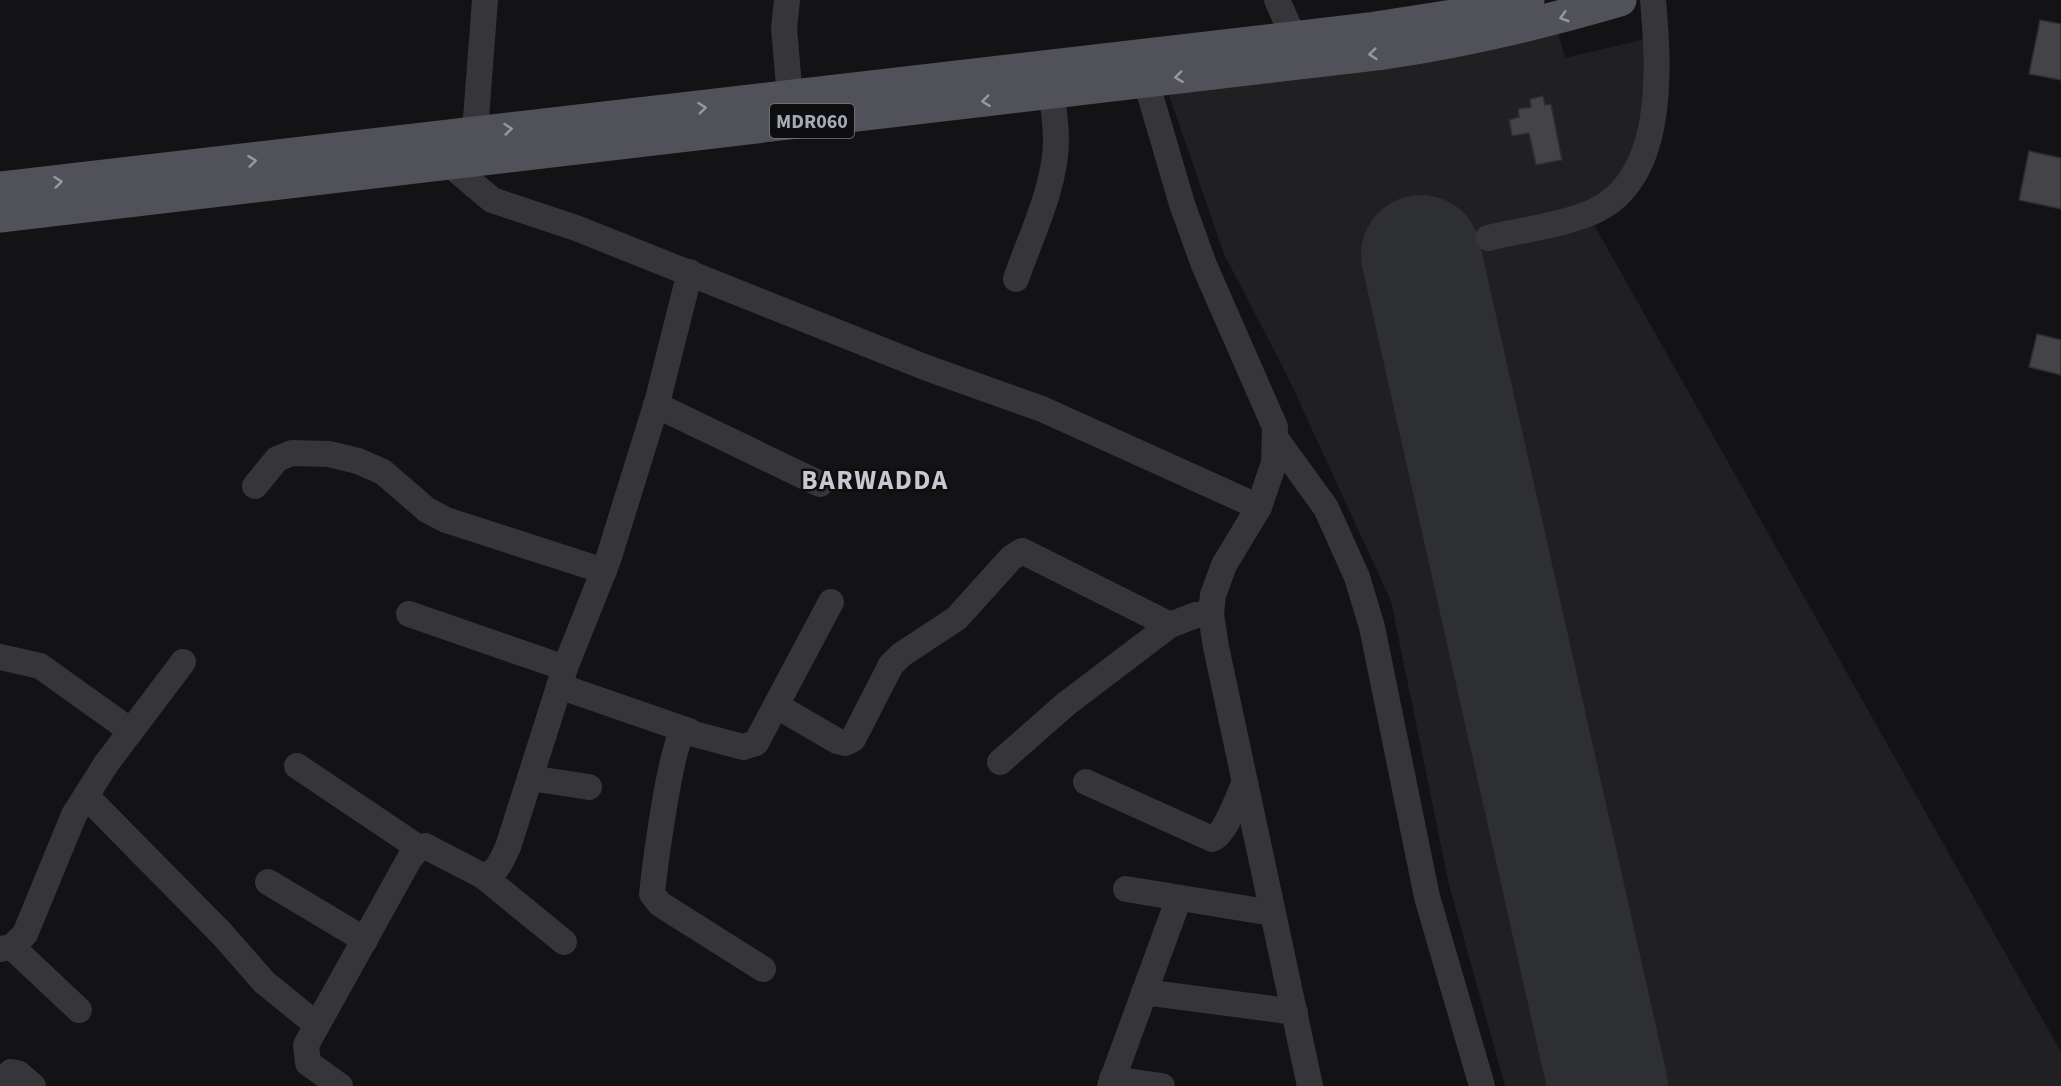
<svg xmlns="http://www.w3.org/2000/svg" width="2061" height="1086" font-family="'Source Sans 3',sans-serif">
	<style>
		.built { fill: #201f22 }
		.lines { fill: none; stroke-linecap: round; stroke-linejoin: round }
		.runway { stroke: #2e2f33; stroke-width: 120 }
		.building { fill: #434348; stroke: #2e2e31; stroke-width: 1.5 }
		.minor { stroke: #35353a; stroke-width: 26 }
		.major { stroke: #515259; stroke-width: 33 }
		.oneway { stroke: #9598a3 }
		.labels { text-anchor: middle; stroke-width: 5; stroke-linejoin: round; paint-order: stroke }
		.shield { fill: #0e0e10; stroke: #787b84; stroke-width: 1.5 }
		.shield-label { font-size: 20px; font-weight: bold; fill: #a6aab5 }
		.district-label { font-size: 27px; font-weight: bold; letter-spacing: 1.5px; fill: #c6c9d1; stroke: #0e0e10 }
	</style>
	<rect width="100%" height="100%" fill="#131315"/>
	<polygon class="built" points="1558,33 1565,58 1641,40 1666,40 1660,143 1651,169 1629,199 1593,223 2061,1052 2061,1086 1505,1086 1449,885 1391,601 1286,373 1224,254 1169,95"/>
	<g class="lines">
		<polyline class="runway" points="1421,255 1608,1086"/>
	</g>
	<g class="building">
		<polygon points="2040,20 2061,24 2061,80 2029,74"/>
		<polygon points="1543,96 1545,105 1551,104 1562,160 1536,165 1529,133 1512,136 1509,120 1519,117 1518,109 1531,107 1530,99"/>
		<polygon points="2029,151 2061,158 2061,209 2019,200"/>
		<polygon points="2037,334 2061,340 2061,375 2029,367"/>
	</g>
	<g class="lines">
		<g class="minor">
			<polyline points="787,0 784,28 790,98"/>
			<polyline points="1277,0 1294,38 1296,53"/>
			<polyline points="1146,81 1182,204 1204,265 1275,427 1274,463 1259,507 1224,565 1213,595 1211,614 1216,647 1310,1086"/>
			<polyline points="475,132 485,0"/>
			<polyline points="447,162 492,200 576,228 927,368 1042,409 1259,507"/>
			<path d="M1488,238C1521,230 1558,226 1590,213C1667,182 1659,66 1653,0"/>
			<path d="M1016,279C1031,235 1056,187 1056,139C1056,124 1053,108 1052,93"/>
			<polyline points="656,405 820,484"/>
			<polyline points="1276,439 1326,508 1357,577 1372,627 1427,897 1482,1086"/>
			<polyline points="255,486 277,459 292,453 329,454 358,461 383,472 427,510 446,520 604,571"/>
			<polyline points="409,614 565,668"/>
			<polyline points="0,657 40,666 131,731"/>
			<polyline points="559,686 689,731"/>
			<polyline points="777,706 837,741 845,743 853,739 891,665 901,655 957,618 1011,558 1022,551 1170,625"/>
			<polyline points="1000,762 1066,704 1170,625 1196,615 1211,614"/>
			<polyline points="297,766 419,848"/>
			<polyline points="530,778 589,787"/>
			<path d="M1086,782L1212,839C1226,834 1238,796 1245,782"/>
			<polyline points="86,796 222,934 264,982 317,1025"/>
			<polyline points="483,876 564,942"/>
			<polyline points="268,882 365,940"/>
			<polyline points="1126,889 1272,913"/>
			<polyline points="12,947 79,1010"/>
			<polyline points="0,949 12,947 25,934 74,815 106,764 183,662"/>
			<path d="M763,969L660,904L652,894C655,865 670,750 683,731L743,747L756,743L831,602"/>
			<polyline points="1144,992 1295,1012"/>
			<polyline points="1112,1079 1162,1086"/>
			<polyline points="0,1082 11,1072 18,1073 33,1086"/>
			<path d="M340,1086L308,1063L306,1045L410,858L419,848L425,846L483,876C498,873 502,859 508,847L565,668L608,560L658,399L690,272"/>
			<polyline points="1110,1086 1179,898"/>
		</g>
		<g class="major">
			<polyline points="0,188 1369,29 1485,11 1528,0"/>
			<path d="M0,216L1384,53C1465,41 1542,23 1620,0"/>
		</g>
	</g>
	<defs><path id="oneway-chevron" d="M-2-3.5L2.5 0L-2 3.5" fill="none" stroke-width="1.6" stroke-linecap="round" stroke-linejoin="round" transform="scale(1.5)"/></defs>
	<g class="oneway">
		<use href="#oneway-chevron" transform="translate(1564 17) rotate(164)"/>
		<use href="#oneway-chevron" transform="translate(1373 54) rotate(174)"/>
		<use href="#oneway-chevron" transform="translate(1179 77) rotate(173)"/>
		<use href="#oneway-chevron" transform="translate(986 101) rotate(173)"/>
		<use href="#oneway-chevron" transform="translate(702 108) rotate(-6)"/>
		<use href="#oneway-chevron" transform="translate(508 129) rotate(-6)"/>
		<use href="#oneway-chevron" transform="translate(252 161) rotate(-7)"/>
		<use href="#oneway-chevron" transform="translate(58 182) rotate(-6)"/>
	</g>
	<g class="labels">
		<rect class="shield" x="770" y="104" width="84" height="34" rx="4.5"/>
		<g class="shield-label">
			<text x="812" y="128">MDR060</text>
		</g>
		<g class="district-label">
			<text x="875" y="489">BARWADDA</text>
		</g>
	</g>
</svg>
